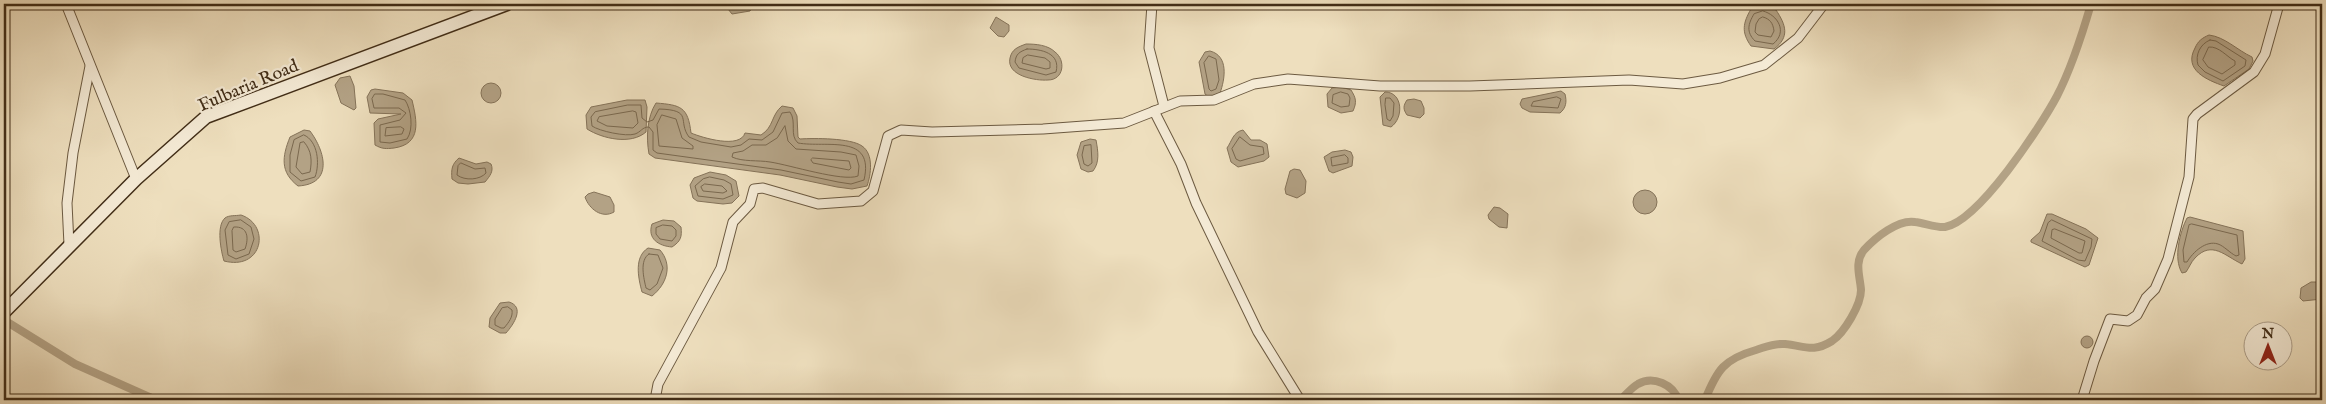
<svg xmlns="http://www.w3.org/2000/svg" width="2326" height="404" font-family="'IM FELL English',serif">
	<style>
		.water { fill: #b3a285; stroke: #857359 }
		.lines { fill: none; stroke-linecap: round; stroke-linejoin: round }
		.shore { stroke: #7a684e; stroke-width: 1 }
		.canal { stroke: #b3a285; stroke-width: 8 }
		.minor-casing { stroke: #6c5a41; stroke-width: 11 }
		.secondary-casing { stroke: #412d17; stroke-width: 15 }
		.minor { stroke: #f4ead5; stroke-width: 9 }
		.secondary { stroke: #f4ead5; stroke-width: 12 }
		.labels { text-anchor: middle; stroke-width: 4.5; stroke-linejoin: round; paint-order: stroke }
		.street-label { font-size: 18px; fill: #412d17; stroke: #f4ead5 }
	</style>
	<rect width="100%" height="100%" fill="#eedfbe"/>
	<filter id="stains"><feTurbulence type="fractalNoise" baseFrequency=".004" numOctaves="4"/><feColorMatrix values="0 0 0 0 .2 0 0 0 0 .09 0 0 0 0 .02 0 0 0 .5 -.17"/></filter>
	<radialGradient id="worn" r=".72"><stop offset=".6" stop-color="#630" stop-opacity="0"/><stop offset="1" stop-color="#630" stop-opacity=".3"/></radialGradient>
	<g class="water">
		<polygon points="724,4 754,4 750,11 732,14"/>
		<path d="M1762,5L1776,10C1786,25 1790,37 1774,49L1751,46C1741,32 1743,23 1751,9Z"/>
		<polygon points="996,17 1009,25 1009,31 1004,37 998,36 990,28"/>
		<path d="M2209,35C2225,37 2237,50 2252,57L2253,61L2249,69L2224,86C2207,80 2183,70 2195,48C2198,41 2202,38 2209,35Z"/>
		<path d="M1026,44C1036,44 1048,45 1055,52C1066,60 1064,80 1048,80C1036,81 1006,76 1010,58C1012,49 1018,47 1026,44Z"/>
		<path d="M1210,51C1229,56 1225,79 1220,93L1209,97L1205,94L1199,62L1205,52Z"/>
		<polygon points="350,76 354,86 356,108 354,110 341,103 335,85 340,78"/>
		<circle cx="491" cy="93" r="10"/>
		<path d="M1341,87L1351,90C1356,98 1357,102 1353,111L1341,113L1328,107L1327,94L1332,88Z"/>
		<path d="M375,89L403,93L412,100C417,121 422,144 394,148C386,149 382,149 375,145L374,123L378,119L401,114L370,113L367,97L371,90Z"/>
		<path d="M1561,91L1565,94C1567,102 1566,108 1560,113L1530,112L1522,108L1520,104L1522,99Z"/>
		<path d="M1385,92C1403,92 1404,118 1391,127L1383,125L1380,97Z"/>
		<path d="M1414,99L1421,101L1424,108V114L1420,118L1407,115C1403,109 1403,106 1407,100Z"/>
		<path d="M627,100H645L647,107L646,132C631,145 603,139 587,129L586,115L591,107Z"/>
		<path d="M656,103C681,105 688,107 691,133C703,138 740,149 745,133L761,135C774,127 771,115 782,106L793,108L797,116L798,137L800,139C814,138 851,138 862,146C874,154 871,175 867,186L852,189L837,187L780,175L655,158L649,154C646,137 647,117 656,103Z"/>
		<path d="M304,130L310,131C325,151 334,184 298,186C280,172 282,157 290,137Z"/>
		<path d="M1243,130L1251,140H1260L1267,144L1269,157L1264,161L1238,167L1231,162L1227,148C1232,141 1233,132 1243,130Z"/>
		<path d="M1090,139L1096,140C1098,151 1100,162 1093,171L1088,172L1081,169L1077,155L1081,142Z"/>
		<polygon points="1345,150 1351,152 1353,157 1352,166 1333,173 1329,171 1324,157 1332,152"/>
		<path d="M459,158L476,164L487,162L491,164C494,171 490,176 485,182L468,184L458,183L452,179C451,169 452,164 459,158Z"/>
		<polygon points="1294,169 1300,170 1306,181 1305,193 1297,198 1286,194 1285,189 1290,171"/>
		<polygon points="710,172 726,175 736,181 739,196 732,203 723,204 697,201 693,198 690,185 694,178"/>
		<circle cx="1645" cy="202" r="12"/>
		<path d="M594,192L610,197L614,205V212C602,219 589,209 585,197L588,194Z"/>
		<polygon points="1494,207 1500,208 1508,214 1507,228 1499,227 1489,219 1488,215"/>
		<polygon points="2047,214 2052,214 2086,229 2098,238 2089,265 2085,267 2031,242 2031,240 2040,232"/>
		<path d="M241,215C271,225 263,271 224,261C221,251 216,226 225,218C229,215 235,216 241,215Z"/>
		<path d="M2190,217L2243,231L2245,259L2242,264C2225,256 2212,240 2195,258C2191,262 2189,268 2186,272L2182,273C2173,258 2180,232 2187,218Z"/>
		<path d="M663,220L674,221L681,227C682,237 681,241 672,247C659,246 647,239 652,224Z"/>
		<path d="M648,248L660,250C673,265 667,284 652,296L642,292C638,277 634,257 648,248Z"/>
		<polygon points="2311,282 2322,282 2322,299 2303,301 2300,298 2301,288"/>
		<path d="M509,302C525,307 514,324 506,333H500L489,327L490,318L500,303Z"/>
		<circle cx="2087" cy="342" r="6"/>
	</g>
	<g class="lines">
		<g class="shore">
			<path d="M1763,11C1778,15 1788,32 1773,44L1755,41C1746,32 1748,24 1754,14Z"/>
			<path d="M1763,17C1770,19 1773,23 1774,31L1771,37L1758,35L1755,32L1756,24L1759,19Z"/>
			<path d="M2210,40L2216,41L2246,60L2245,66L2223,81L2205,72L2198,65C2195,55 2200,44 2210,40Z"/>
			<path d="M2209,47C2219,46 2227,57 2235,61V65L2222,74L2208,67L2203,60Z"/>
			<path d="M1027,49C1041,49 1061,53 1056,72L1046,75L1019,68L1015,62C1016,54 1019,52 1027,49Z"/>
			<polygon points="1028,55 1045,58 1050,62 1050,68 1046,69 1022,63 1023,58"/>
			<polygon points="1209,56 1216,59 1219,80 1216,89 1211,91 1209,89 1204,63"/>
			<polygon points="1341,92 1348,94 1350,98 1349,106 1341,107 1332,103 1333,95"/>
			<path d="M375,94H383L405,100C411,109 414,129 407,139L390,143L380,142V125L400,120L406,113L399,108H374L372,99Z"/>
			<polygon points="1557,97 1561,99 1558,108 1531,106 1533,102"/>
			<polygon points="1386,98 1390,98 1394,103 1393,116 1390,121 1387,119 1385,105"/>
			<path d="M628,105H641L642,118L647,122L653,120L659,109C694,110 677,121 689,137L701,142L731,147L741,145L749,139L762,140L773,132L782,113L790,112C797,122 789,135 798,143C826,148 875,133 864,180L851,184L838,182L781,170L657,153L653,150V132L649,127C642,127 641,132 635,134C626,137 599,131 592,126L591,117L595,112Z"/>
			<polygon points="633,111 636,112 638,123 633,128 607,126 597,121 599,117"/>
			<polygon points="662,115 676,119 682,138 693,146 693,149 659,146 657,125"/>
			<path d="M785,126L788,141L796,149L841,152L856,155L859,166L858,176C843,182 790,165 770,162C758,160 743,162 732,157L733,153L743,151L752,145H766L777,138Z"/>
			<polygon points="401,127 404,129 402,134 385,136 386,128"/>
			<path d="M304,135C318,141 320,164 315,177L301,181L290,172V155L294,140Z"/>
			<polygon points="1240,137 1250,145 1263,147 1264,154 1240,161 1236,159 1232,149"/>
			<path d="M304,142C312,151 312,161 310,172L302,174L296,167L300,143Z"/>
			<polygon points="1091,145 1092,163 1088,166 1084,164 1082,155 1084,146"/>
			<polygon points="1345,155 1348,158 1348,163 1332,166 1331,158"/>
			<polygon points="813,158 849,161 851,168 849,170 813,163 811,160"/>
			<path d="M461,163L475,169L485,168L486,173C480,180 465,181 457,175L458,166Z"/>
			<polygon points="710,177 724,180 731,184 733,195 723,199 698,196 695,186 703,179"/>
			<polygon points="705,184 722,186 727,191 723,193 703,191 701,187"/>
			<polygon points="241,220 251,227 254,239 249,254 236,259 228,255 225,230 229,222"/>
			<polygon points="2052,220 2092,239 2091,247 2085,261 2078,260 2042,241 2048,223"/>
			<path d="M2192,224L2237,235L2239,255L2236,256C2230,253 2224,246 2218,244C2206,240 2193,252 2187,262H2184L2183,250L2189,225Z"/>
			<polygon points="663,225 672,226 676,230 676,236 672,241 660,239 656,234 656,228"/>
			<path d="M234,227C248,226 249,238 245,249L236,252L233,250L232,231Z"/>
			<polygon points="2055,229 2085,241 2082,253 2079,253 2051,238 2052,230"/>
			<path d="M649,254L658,255L663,268L657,284L650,290L646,288C644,279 639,260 649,254Z"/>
			<path d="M508,307L512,310C513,317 509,322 504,328H501L495,325V319L502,308Z"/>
		</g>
		<g class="canal">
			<polyline points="4,320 75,364 156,400"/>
			<path d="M1620,400C1626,395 1632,387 1638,384C1653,375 1674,385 1678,400"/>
			<path d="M1705,400C1717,370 1724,359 1756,350C1766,347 1773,343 1785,344C1805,346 1813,353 1832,341C1844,333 1861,305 1861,290C1860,276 1854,262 1864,250C1875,238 1898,219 1915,222C1924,223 1937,228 1945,227C1979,221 2041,126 2057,96C2072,67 2082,35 2091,4"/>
		</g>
		<g class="minor-casing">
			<g id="minor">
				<polyline points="66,4 136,179"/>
				<polyline points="1152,4 1149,48 1164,106"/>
				<polyline points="1154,111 1181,164 1196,203 1258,332 1300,400"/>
				<polyline points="69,245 67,203 73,153 90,66"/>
				<polyline points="655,400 658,384 721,268 733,222 750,204 754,189 763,188 818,204 861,201 873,191 888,136 901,130 932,132 1043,129 1124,123 1180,101 1214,100 1254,84 1288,79 1380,86 1470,86 1629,80 1683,84 1720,78 1764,65 1798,38 1824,4"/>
				<polyline points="2082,400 2094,361 2110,319 2128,321 2137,315 2146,298 2155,289 2168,259 2189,177 2193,119 2197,114 2254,72 2265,54 2279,4"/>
			</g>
		</g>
		<g class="secondary-casing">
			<polyline id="secondary" points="4,312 136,179 206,117 507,4"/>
		</g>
		<use href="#minor" class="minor"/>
		<use href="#secondary" class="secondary"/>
	</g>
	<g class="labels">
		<g class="street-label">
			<text transform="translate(248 85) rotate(-23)" y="6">Fulbaria Road</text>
		</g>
	</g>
	<rect width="2326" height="404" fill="none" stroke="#eedfbe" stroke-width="20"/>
	<rect x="5" y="5" width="2316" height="394" fill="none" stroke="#412d17" stroke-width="2.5"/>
	<rect x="10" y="10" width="2306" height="384" fill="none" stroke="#412d17"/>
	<g transform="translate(2268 346)"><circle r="24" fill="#f4ead5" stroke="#ac9e89"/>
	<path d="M0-4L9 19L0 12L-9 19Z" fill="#8f2418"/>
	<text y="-8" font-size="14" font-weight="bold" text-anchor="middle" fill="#412d17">N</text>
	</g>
	<rect width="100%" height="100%" filter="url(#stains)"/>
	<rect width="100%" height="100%" fill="url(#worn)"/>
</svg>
